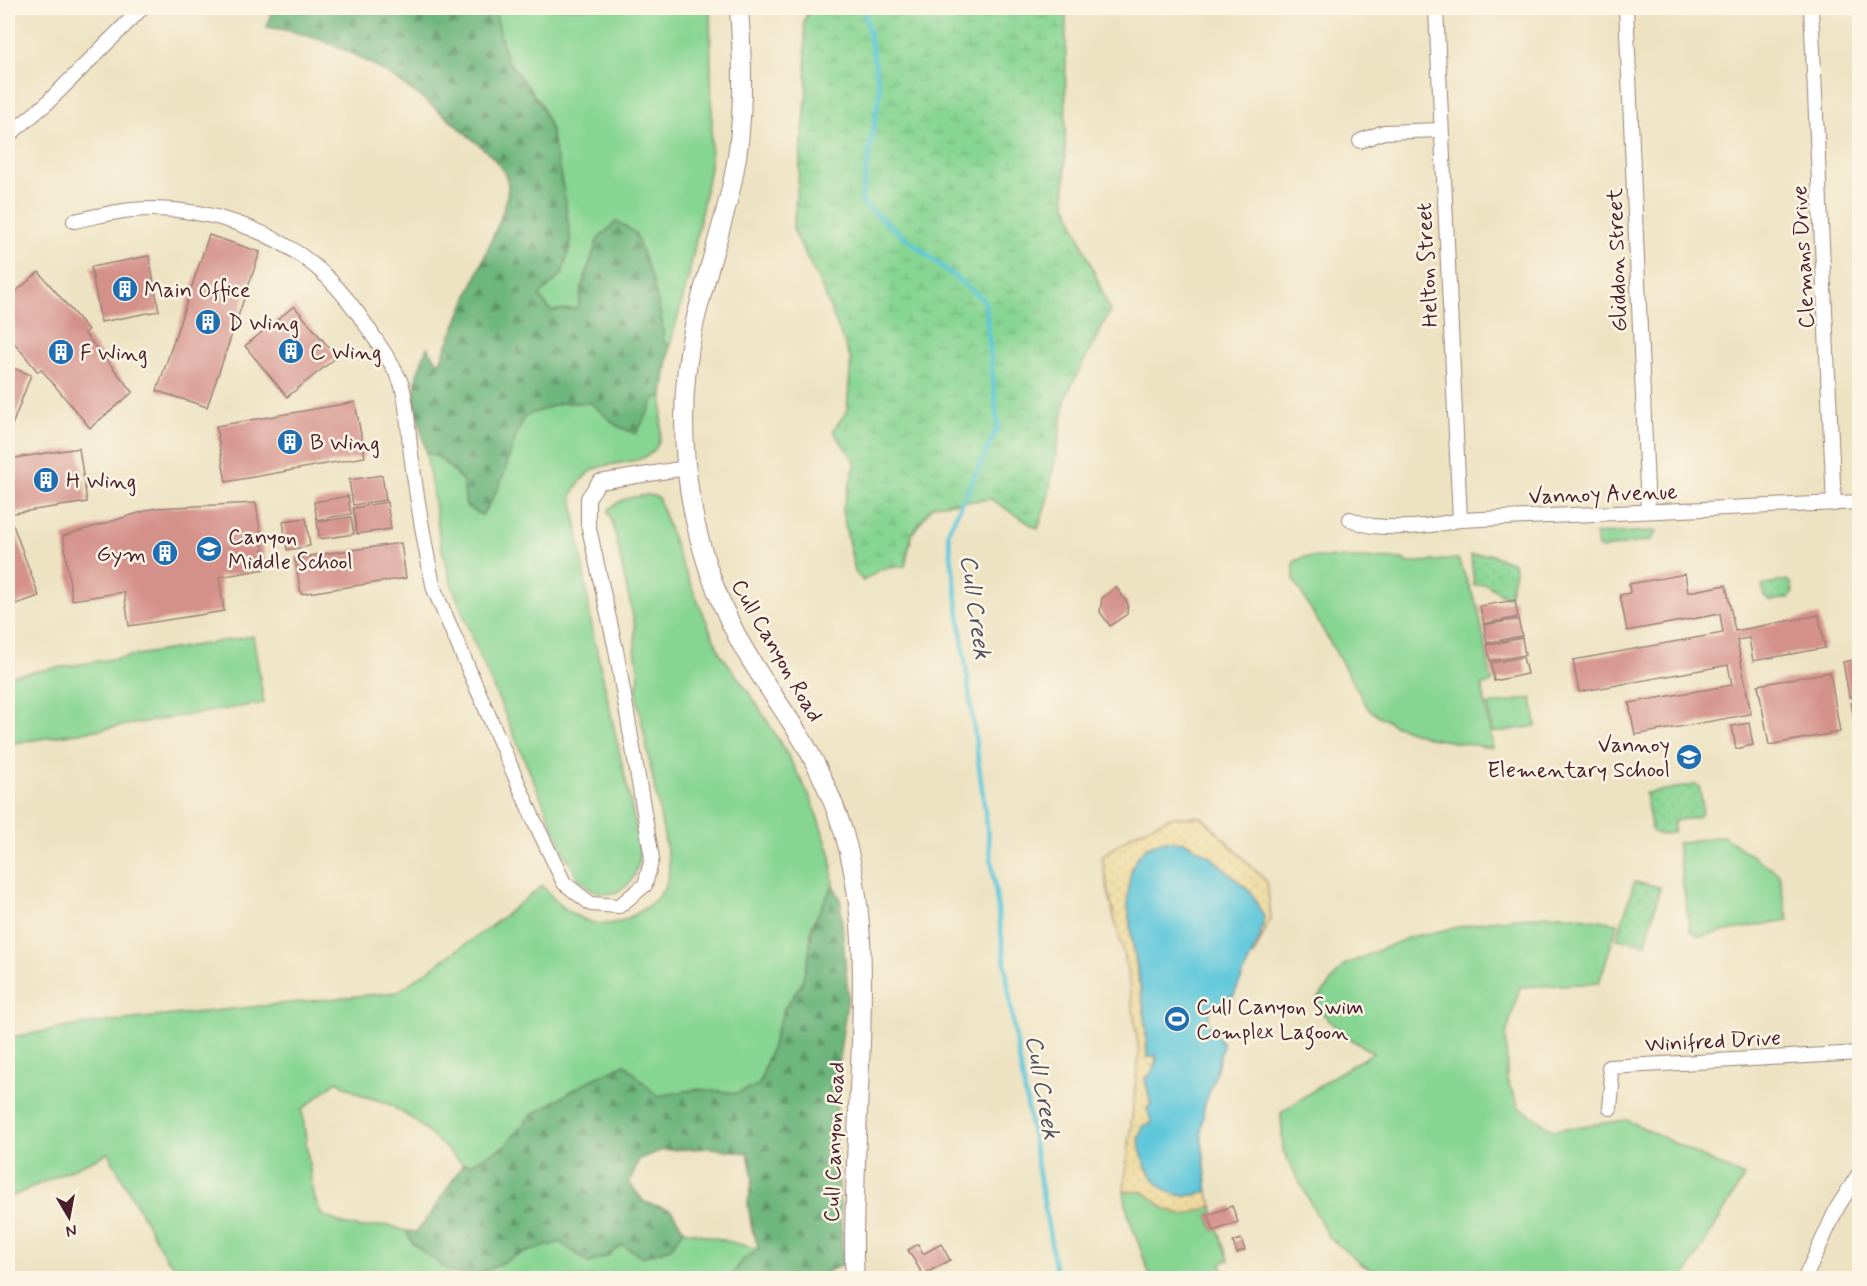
<svg xmlns="http://www.w3.org/2000/svg" width="1867" height="1286" font-family="Mynerve,sans-serif">
	<style>
		.grass { fill: #87d593; stroke: #687a5f; stroke-width: 1.5 }
		.forest { fill: url(#forest-firs); stroke: #5c6a54; stroke-width: 1.5 }
		.wetland { fill: url(#wetland-marsh); stroke: #687a5f; stroke-width: 1.5 }
		.sand { fill: url(#sand-dots); stroke: #9c7c64; stroke-width: 1.5 }
		.park { fill: url(#park-dots); stroke: #687a5f; stroke-width: 1.5 }
		.water { fill: #5ec7da; stroke: #547382; stroke-width: 1.5 }
		.lines { fill: none; stroke-linecap: round; stroke-linejoin: round }
		.stream { stroke: #5ec7da; stroke-width: 4.5 }
		.building { fill: #d4918a }
		.minor-casing { stroke: #9c8177; stroke-width: 16 }
		.tertiary-casing { stroke: #9c8177; stroke-width: 20 }
		.minor { stroke: #fff; stroke-width: 14 }
		.tertiary { stroke: #fff; stroke-width: 18 }
		.labels { text-anchor: middle; stroke-width: 5; stroke-linejoin: round; paint-order: stroke }
		.street-label { font-size: 22px; fill: #4a1f2b; stroke: #fcf5e5 }
		.poi-label { font-size: 22px; fill: #4a1f2b; stroke: #fcf5e5; text-anchor: start }
		.water-label { font-size: 24px; font-style: italic; fill: #505160; stroke: #fcf5e5 }
	</style>
	<defs>
		<pattern id="forest-firs" width="22" height="20" patternUnits="userSpaceOnUse" patternTransform="scale(1.5)"><rect width="22" height="20" fill="#6db67d"/><path d="M5 1l3.5 6h-7zM16 11l3.5 6h-7z" fill="#5c9367"/></pattern>
		<pattern id="wetland-marsh" width="20" height="14" patternUnits="userSpaceOnUse" patternTransform="scale(1.5)"><rect width="20" height="14" fill="#87d593"/><path d="M1 5h8M5 5V1M11 12h8M15 12V8" fill="none" stroke="#76b67f"/></pattern>
		<pattern id="sand-dots" width="8" height="8" patternUnits="userSpaceOnUse" patternTransform="scale(1.5)"><rect width="8" height="8" fill="#eeda9e"/><path d="M2 2h.1M6 6h.1" fill="none" stroke="#cebb88" stroke-width="1.8" stroke-linecap="round"/></pattern>
		<pattern id="park-dots" width="8" height="8" patternUnits="userSpaceOnUse" patternTransform="scale(1.5)"><rect width="8" height="8" fill="#87d593"/><path d="M2 2h.1M6 6h.1" fill="none" stroke="#76b67f" stroke-width="1.8" stroke-linecap="round"/></pattern>
	</defs>
	<rect width="100%" height="100%" fill="#fcf5e5"/>
	<filter id="ink" filterUnits="userSpaceOnUse"><feTurbulence type="fractalNoise" baseFrequency=".0167" numOctaves="2"/><feDisplacementMap in="SourceGraphic" scale="12" xChannelSelector="R" yChannelSelector="G"/><feConvolveMatrix kernelMatrix="1 2 1 2 8 2 1 2 1" color-interpolation-filters="sRGB"/></filter>
	<filter id="wash" filterUnits="userSpaceOnUse"><feTurbulence type="fractalNoise" baseFrequency=".008" numOctaves="4" result="noise"/><feDisplacementMap in="SourceGraphic" scale="24" xChannelSelector="R" yChannelSelector="G"/><feGaussianBlur stdDeviation="1.35" result="paint"/><feColorMatrix in="noise" values="0 0 0 0 0 0 0 0 0 0 0 0 0 0 0 0 0 1.4 0 .05"/><feComposite in="paint" operator="in"/></filter>
	<g filter="url(#wash)">
		<rect width="100%" height="100%" fill="#ede3c3"/>
		<g class="grass">
			<polygon points="519,8 710,8 712,121 710,168 688,280 670,345 664,343 661,315 598,239 582,287 578,308 551,311 539,296 562,274 564,192 550,127 540,103 506,59 495,10"/>
			<path d="M663,395C662,407 662,431 659,442C649,468 612,459 593,470C583,476 577,485 572,495L593,633L636,827C637,837 641,850 639,860C634,892 606,905 581,881C574,875 571,864 566,856L476,647L452,585L441,546L426,452L438,457L463,481L466,506L482,515C504,482 508,450 525,416L561,403H591L617,426L650,409L653,400Z"/>
			<path d="M648,495L658,497L679,557L720,653L755,701L790,759L811,799L831,856L833,885L812,926L809,956L801,985L784,1009L759,1085L736,1093L697,1089L657,1097L531,1115L505,1146L471,1164H463L414,1120L387,1103L363,1096L337,1081L302,1110L313,1194L322,1215L343,1224L361,1228L389,1225L406,1231L413,1244L450,1271L478,1275L517,1255L561,1242L589,1263L607,1256L622,1245L670,1248L684,1230L759,1249L743,1260L730,1278H188L166,1258L108,1153L8,1198V1038L86,1024L397,992L487,929L542,886C553,898 565,912 581,918C586,921 597,924 603,924C624,925 659,903 667,883C670,874 669,865 668,856L636,692L639,676L635,649V626L613,524L608,511C619,498 632,497 648,495Z"/>
			<polygon points="1657,531 1651,540 1602,549 1598,547 1595,534"/>
			<polygon points="1304,557 1403,559 1407,563 1458,559 1478,608 1492,683 1482,685 1493,748 1430,738 1394,725 1369,710 1294,580 1294,562"/>
			<polygon points="253,636 264,703 8,744 8,676"/>
			<polygon points="1532,698 1536,726 1492,733 1488,705"/>
			<polygon points="1723,836 1779,874 1788,920 1700,936 1690,930 1677,843"/>
			<polygon points="1561,914 1618,923 1599,983 1520,987 1506,1035 1507,1080 1519,1107 1553,1130 1627,1120 1744,1177 1684,1278 1388,1278 1361,1264 1328,1236 1283,1150 1281,1113 1334,1076 1373,1053 1341,1033 1314,1004 1344,965 1410,937 1489,921"/>
			<polygon points="1124,1191 1144,1192 1167,1210 1186,1215 1213,1206 1214,1212 1208,1215 1214,1231 1218,1229 1229,1260 1221,1263 1224,1272 1206,1278 1199,1277 1151,1278 1128,1215"/>
		</g>
		<g class="forest">
			<path d="M272,8H519L495,11L506,59L540,103L550,128L564,192L571,243L562,274L539,296L551,311L578,308L582,287L598,239L617,221L635,233L653,282L661,315L664,343L670,345L663,395L653,400L650,409L636,434L617,426L591,403H561L525,416C514,437 511,452 504,474C499,489 491,502 482,515L466,506L463,481L439,457L426,452L414,397L417,375L427,347L439,364L500,220C504,207 510,193 507,180C503,164 484,149 472,139C415,88 344,36 267,27Z"/>
			<polygon points="833,885 840,898 848,995 840,1051 836,1130 843,1264 815,1278 730,1278 743,1260 759,1249 752,1229 748,1203 753,1178 748,1153 713,1148 663,1150 639,1159 629,1183 644,1202 671,1210 684,1230 670,1248 643,1257 622,1245 607,1256 589,1263 560,1242 517,1255 478,1275 450,1272 413,1244 406,1231 416,1232 432,1212 463,1164 471,1164 505,1146 531,1115 587,1082 625,1064 657,1096 697,1089 736,1093 759,1085 784,1009 801,985 809,956 812,926"/>
		</g>
		<polygon class="wetland" points="811,8 1066,8 1065,201 1110,311 1066,396 1048,498 1038,529 991,499 933,505 912,534 905,566 881,569 863,581 855,572 842,511 856,463 833,431 847,411 851,360 822,288 793,229 807,93 804,20"/>
		<path class="sand" d="M1171,817H1202L1267,882L1271,917L1254,956L1252,954L1260,937L1252,894L1210,856L1185,842L1164,841L1146,847L1128,904L1131,935L1145,1016L1147,1057L1156,1055C1157,1064 1154,1074 1145,1078L1151,1105L1148,1110L1153,1124L1146,1168C1163,1191 1180,1200 1208,1192L1213,1206L1186,1215L1167,1210L1144,1192L1124,1191L1139,1052L1127,970L1108,891L1102,856L1135,833Z"/>
		<g class="park">
			<polygon points="1489,554 1514,563 1515,571 1509,597 1506,597 1486,584 1474,585 1471,555"/>
			<polygon points="1787,580 1791,583 1793,592 1789,598 1771,601 1764,596 1762,586"/>
			<path d="M1695,785L1699,786C1705,818 1707,816 1674,821V831C1668,835 1657,836 1652,831L1645,793Z"/>
			<polygon points="1634,882 1660,887 1646,944 1617,939"/>
		</g>
		<path class="water" d="M1164,841L1185,842L1210,856L1252,894L1264,917L1260,937L1234,995L1210,1010L1208,1023L1223,1045L1215,1075L1204,1107L1201,1133L1208,1192C1198,1194 1189,1197 1179,1195C1155,1191 1141,1163 1139,1140C1139,1136 1142,1130 1143,1126L1152,1123L1147,1109L1151,1104L1145,1078L1149,1076L1157,1063L1156,1055L1147,1058C1148,1033 1144,1009 1140,984C1135,950 1119,894 1135,861C1142,848 1151,845 1164,841Z"/>
		<g class="lines">
			<polyline class="stream" points="864,8 880,90 861,202 985,301 998,427 948,532 1013,1023 1057,1278"/>
		</g>
		<g id="blocks">
			<g class="building">
				<polygon points="209,235 260,252 207,407 157,391"/>
				<polygon points="149,256 159,311 101,322 91,267"/>
				<polygon points="39,272 88,330 84,333 133,392 90,428 41,369 38,372 8,335 8,298"/>
				<polygon points="294,306 337,357 287,397 245,346"/>
				<polygon points="8,366 31,375 8,436"/>
				<polygon points="355,402 365,457 226,482 216,426"/>
				<polygon points="79,448 87,502 8,514 8,459"/>
				<polygon points="382,475 386,500 353,505 349,480"/>
				<polygon points="348,496 351,514 317,520 314,502"/>
				<polygon points="387,502 391,529 357,534 353,508"/>
				<polygon points="256,503 266,569 219,577 224,611 129,626 124,592 72,600 63,536 155,508"/>
				<polygon points="351,517 354,534 320,539 317,522"/>
				<polygon points="306,518 310,546 287,550 283,521"/>
				<polygon points="13,525 39,596 8,607 8,527"/>
				<polygon points="401,543 406,578 301,594 295,558"/>
				<polygon points="1685,574 1688,592 1726,585 1735,631 1819,615 1825,648 1753,661 1749,638 1737,640 1751,714 1635,735 1629,703 1732,685 1728,665 1579,692 1573,660 1723,633 1720,614 1627,631 1620,595 1630,593 1629,584"/>
				<polygon points="1116,587 1128,604 1127,614 1110,626 1100,612 1102,598"/>
				<polygon points="1515,600 1518,617 1484,624 1480,606"/>
				<polygon points="1518,619 1522,636 1487,643 1484,625"/>
				<polygon points="1522,638 1525,655 1490,661 1487,645"/>
				<polygon points="1523,657 1527,674 1494,681 1491,663"/>
				<polygon points="1860,659 1860,696 1849,697 1843,662"/>
				<polygon points="1830,672 1840,732 1769,745 1758,685"/>
				<polygon points="1860,702 1860,720 1854,721 1851,703"/>
				<polygon points="1749,723 1753,745 1736,749 1732,726"/>
				<polygon points="1232,1206 1238,1222 1214,1231 1208,1215"/>
				<polygon points="1241,1239 1245,1250 1237,1253 1233,1242"/>
				<polygon points="918,1244 923,1254 941,1244 950,1260 923,1275 908,1250"/>
			</g>
		</g>
	</g>
	<g filter="url(#ink)">
		<use href="#blocks" fill-opacity="0" stroke="#9c8177" stroke-width="1.5"/>
		<g class="lines">
			<g class="minor-casing">
				<g id="minor">
					<polyline points="1436,8 1460,520"/>
					<polyline points="1626,8 1648,511"/>
					<polyline points="1811,8 1834,504"/>
					<polyline points="8,136 46,104 142,8"/>
					<polyline points="1360,141 1384,132 1441,130"/>
					<path d="M74,221C93,217 112,212 132,210C202,204 278,229 328,278C343,293 356,310 368,328C378,344 397,369 402,386C408,408 408,432 411,454C417,499 424,544 434,589L533,818L564,883L591,904L619,906L645,885L652,858L616,650L588,524V498L599,482L686,468"/>
					<path d="M1350,519C1357,522 1366,525 1373,526C1401,529 1433,526 1460,520L1860,502"/>
					<polyline points="1610,1108 1612,1086 1609,1067 1860,1053"/>
					<polyline points="1805,1278 1837,1208 1860,1172"/>
				</g>
			</g>
			<g class="tertiary-casing">
				<path id="tertiary" d="M739,8C743,64 745,123 733,179C723,228 705,276 694,326C684,371 682,418 686,464C692,526 710,585 739,640C759,677 785,710 806,746C822,775 836,806 845,837C864,904 863,972 861,1041C859,1094 856,1146 855,1199C854,1225 853,1253 855,1278"/>
			</g>
			<use href="#minor" class="minor"/>
			<use href="#tertiary" class="tertiary"/>
		</g>
	</g>
	<defs>
		<g id="building-disc" transform="scale(1.35)"><circle r="9.5" fill="#1f6fb2" stroke="#fcf5e5"/><path d="M-4-6H4V6H1V3H-1V6H-4ZM-2.5-4.3h1.7v1.8h-1.7ZM.8-4.3h1.7v1.8H.8ZM-2.5-1h1.7V.8h-1.7ZM.8-1h1.7V.8H.8Z" fill="#fff"/></g>
		<g id="school-disc" transform="scale(1.35)"><circle r="9.5" fill="#1f6fb2" stroke="#fcf5e5"/><path d="M0-5L7-2L0 1L-7-2ZM-4 1L0 2.5L4 1V4Q0 6-4 4Z" fill="#fff"/></g>
		<g id="stadium-disc" transform="scale(1.35)"><circle r="9.5" fill="#1f6fb2" stroke="#fcf5e5"/><path d="M0-5a6.5 5 0 1 0 0 10a6.5 5 0 1 0 0-10ZM-3.5-1.8h7v3.6h-7Z" fill="#fff"/></g>
	</defs>
	<g fill-rule="evenodd">
		<use href="#building-disc" x="125" y="289"/>
		<use href="#building-disc" x="208" y="322"/>
		<use href="#building-disc" x="291" y="351"/>
		<use href="#building-disc" x="61" y="352"/>
		<use href="#building-disc" x="290" y="442"/>
		<use href="#building-disc" x="46" y="480"/>
		<use href="#school-disc" x="209" y="549"/>
		<use href="#building-disc" x="165" y="553"/>
		<use href="#school-disc" x="1689" y="757"/>
		<use href="#stadium-disc" x="1177" y="1019"/>
	</g>
	<g class="labels">
		<g class="street-label">
			<text transform="translate(1802 257) rotate(-93)" y="8">Clemans Drive</text>
			<text transform="translate(1616 260) rotate(-92)" y="8">Gliddon Street</text>
			<text transform="translate(1426 265) rotate(-93)" y="8">Helton Street</text>
			<text transform="translate(1603 493) rotate(-2)" y="8">Vannoy Avenue</text>
			<text transform="translate(778 650) rotate(60)" y="8">Cull Canyon Road</text>
			<text transform="translate(1713 1040) rotate(-3)" y="8">Winifred Drive</text>
			<text transform="translate(833 1142) rotate(-88)" y="8">Cull Canyon Road</text>
		</g>
		<g class="poi-label">
			<text x="144" y="297">Main Office</text>
			<text x="228" y="330">D Wing</text>
			<text x="310" y="359">C Wing</text>
			<text x="80" y="360">F Wing</text>
			<text x="310" y="450">B Wing</text>
			<text x="66" y="488">H Wing</text>
			<text x="228" y="544">Canyon<tspan x="228" dy="25">Middle School</tspan></text>
			<text x="146" y="561" text-anchor="end">Gym</text>
			<text x="1670" y="752" text-anchor="end">Vannoy<tspan x="1670" dy="25">Elementary School</tspan></text>
			<text x="1196" y="1014">Cull Canyon Swim<tspan x="1196" dy="25">Complex Lagoon</tspan></text>
		</g>
		<g class="water-label">
			<text transform="translate(976 607) rotate(82)" y="8">Cull Creek</text>
			<text transform="translate(1043 1087) rotate(80)" y="8">Cull Creek</text>
		</g>
	</g>
	<rect width="1867" height="1286" fill="none" stroke="#fcf5e5" stroke-width="30"/>
	<g transform="translate(69 1217) rotate(170)" stroke="#fcf5e5" stroke-width="4.5" paint-order="stroke">
	<path d="M0-4.5L10 22L0 15L-10 22Z" fill="#4a1f2b"/>
	<text y="-9" font-size="16" font-weight="bold" text-anchor="middle" fill="#4a1f2b">N</text>
	</g>
</svg>
